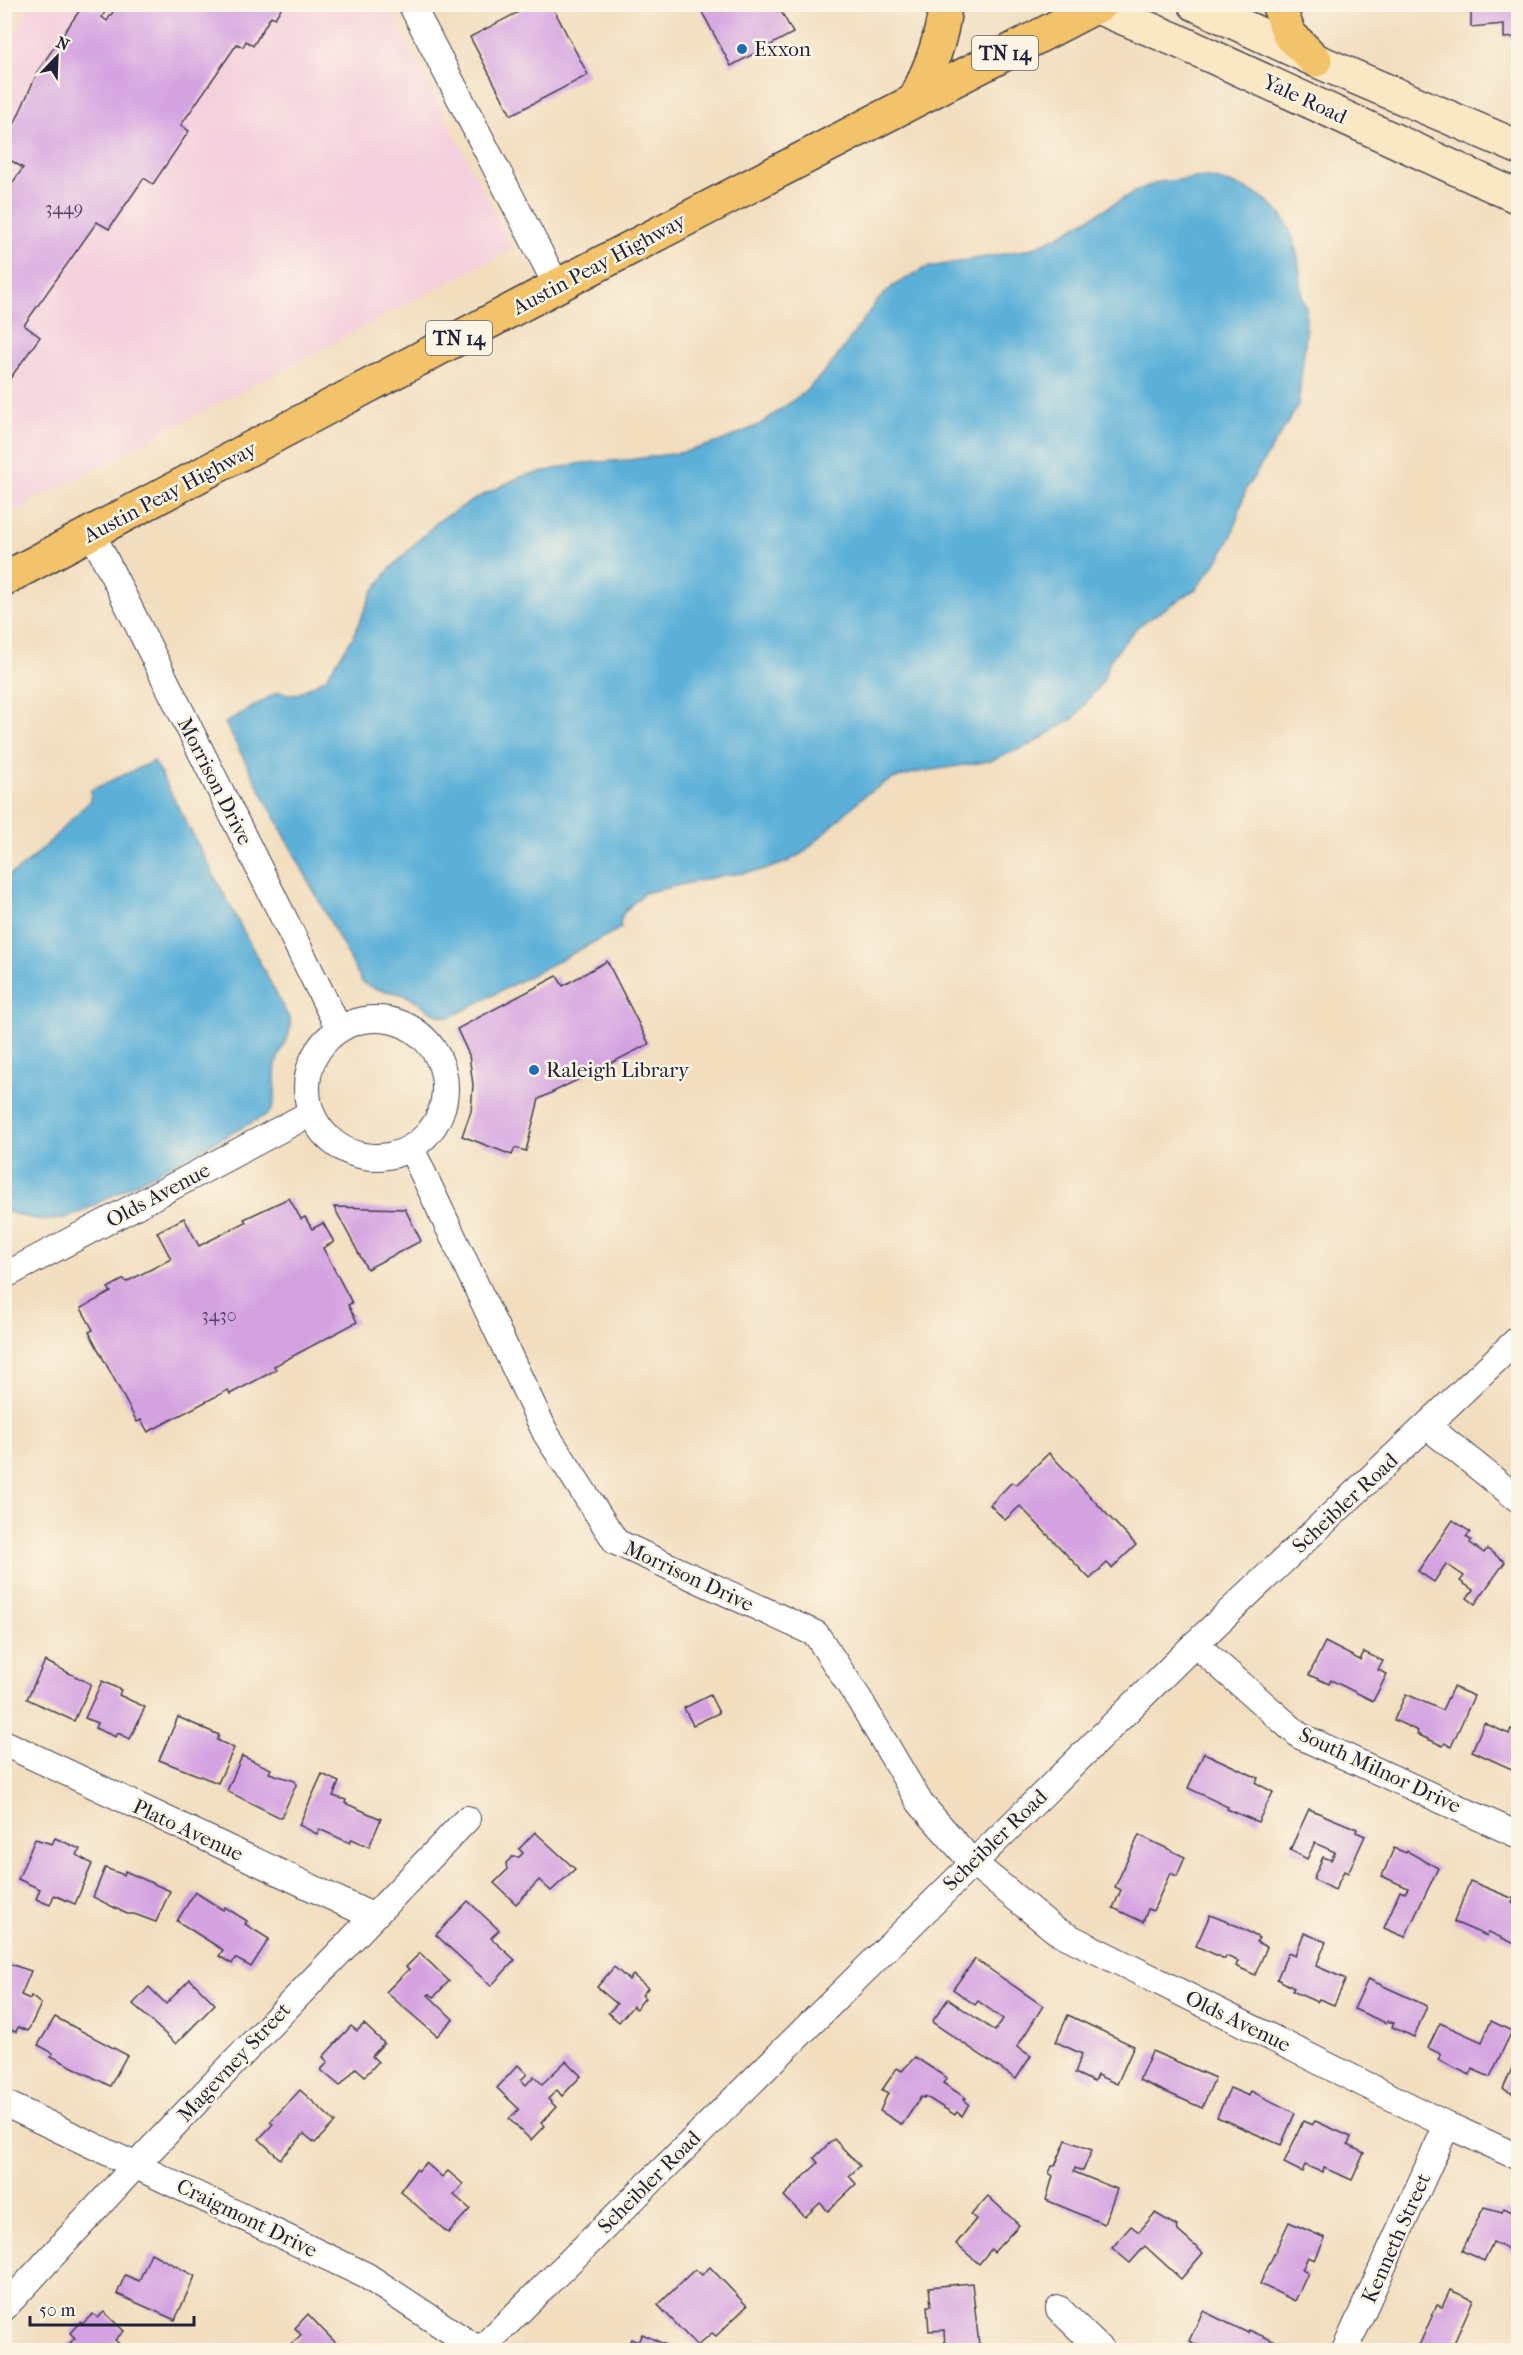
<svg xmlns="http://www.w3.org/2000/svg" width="1523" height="2355" font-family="'IM FELL French Canon',serif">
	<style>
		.built { fill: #f4cfdd }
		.water { fill: #5cb0d8; stroke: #3f698a; stroke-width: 1.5 }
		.building { fill: #d4a2e1 }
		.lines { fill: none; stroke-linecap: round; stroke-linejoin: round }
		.street-casing { stroke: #413e4f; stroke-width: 28 }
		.secondary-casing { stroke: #413e4f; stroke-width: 36 }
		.primary-casing { stroke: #413e4f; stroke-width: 36 }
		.street { stroke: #fff; stroke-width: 26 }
		.secondary { stroke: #fae7c3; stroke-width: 33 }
		.primary { stroke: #f2c36a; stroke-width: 33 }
		.poi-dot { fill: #1f6fb2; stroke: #fcf5e5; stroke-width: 2 }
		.labels { text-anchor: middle; stroke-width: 5; stroke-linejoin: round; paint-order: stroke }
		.number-label { font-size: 18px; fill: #4e4264 }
		.shield { fill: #fcf5e5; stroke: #63616e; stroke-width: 1.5 }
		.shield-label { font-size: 20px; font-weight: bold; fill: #22223b }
		.poi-label { font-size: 21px; fill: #22223b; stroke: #fcf5e5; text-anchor: start }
		.street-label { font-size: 21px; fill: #22223b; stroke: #fcf5e5 }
	</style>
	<rect width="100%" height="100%" fill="#fcf5e5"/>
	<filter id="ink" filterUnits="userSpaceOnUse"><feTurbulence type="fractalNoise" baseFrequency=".0167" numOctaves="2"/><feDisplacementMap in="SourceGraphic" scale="12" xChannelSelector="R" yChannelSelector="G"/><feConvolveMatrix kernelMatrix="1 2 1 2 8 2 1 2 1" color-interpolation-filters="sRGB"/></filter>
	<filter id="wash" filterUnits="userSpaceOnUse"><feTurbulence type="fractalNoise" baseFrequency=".008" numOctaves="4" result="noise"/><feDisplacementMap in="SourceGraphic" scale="24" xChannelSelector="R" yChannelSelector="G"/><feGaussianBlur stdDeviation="1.35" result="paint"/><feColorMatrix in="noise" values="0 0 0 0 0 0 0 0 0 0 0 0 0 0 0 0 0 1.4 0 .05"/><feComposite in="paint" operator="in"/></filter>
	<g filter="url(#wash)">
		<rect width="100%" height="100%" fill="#f2debf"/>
		<polygon class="built" points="29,5 387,5 513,248 5,516 4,57"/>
		<g class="water">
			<path d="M1204,177C1282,192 1298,222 1302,298L1306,307V334L1298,406L1246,489L1232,535L1220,557L1196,589L1138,626L1126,640L1110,660L1103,681L1074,718L1032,744L990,761L914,773L890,780L866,794L803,853L787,862L764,870L720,876L644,893L624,912L620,922L621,928L453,1016C437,1021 421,1002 407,996C392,990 374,992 362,982L225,723L278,692L296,695L326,678L353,637L372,593L389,570L438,521L475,499L520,477L582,463L629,460L684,452L719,442L759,425L806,391L835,360L876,302L893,286L925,268L1030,249L1059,236L1138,190L1159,182Z"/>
			<path d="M154,761L290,1020C293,1035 280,1049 276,1064C273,1081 280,1101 268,1114L75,1215C49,1224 30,1219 5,1211V876C28,871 67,820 90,802L91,790Z"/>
		</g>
		<g id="blocks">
			<g class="building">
				<polygon points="84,4 93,10 97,6 105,12 102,17 107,21 118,4 284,4 275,18 271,16 253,46 246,41 243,47 237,44 181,125 189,131 153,184 144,178 109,229 97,222 24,325 40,337 4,387 4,195 23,168 4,156 4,147 39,69"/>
				<polygon points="534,4 551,4 588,75 511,115 470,37"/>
				<polygon points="704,4 777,4 793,33 731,66 702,12 706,10"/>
				<polygon points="1471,4 1518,4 1518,37 1504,38 1504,24 1471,27"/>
				<polygon points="607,961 649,1044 539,1099 526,1151 515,1148 512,1155 462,1136 471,1111 473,1085 469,1055 457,1029 557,976 563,986"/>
				<polygon points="289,1198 301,1219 305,1217 312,1229 323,1223 334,1242 323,1248 352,1303 348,1305 357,1322 274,1366 276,1370 230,1394 228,1390 148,1432 141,1420 137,1422 89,1332 93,1330 81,1308 111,1292 108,1288 124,1279 126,1282 171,1259 157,1232 184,1218 199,1246 246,1222 244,1219"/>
				<polygon points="334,1207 405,1209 421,1241 367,1269"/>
				<polygon points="1049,1453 1136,1545 1112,1568 1107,1563 1090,1579 1020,1506 1005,1520 990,1505 1012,1482 1016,1485"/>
				<polygon points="1453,1520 1470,1532 1466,1537 1471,1540 1470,1543 1484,1553 1487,1549 1505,1562 1475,1604 1467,1598 1473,1590 1460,1581 1464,1576 1446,1564 1434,1582 1418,1571"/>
				<polygon points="1325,1642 1360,1660 1364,1652 1383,1661 1378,1670 1387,1674 1373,1701 1331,1680 1329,1684 1309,1675"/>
				<polygon points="45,1661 91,1684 74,1721 27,1699"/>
				<polygon points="102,1681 121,1690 119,1695 145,1707 130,1739 118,1733 116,1737 95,1728 97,1723 85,1718"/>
				<polygon points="1453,1687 1474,1696 1451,1747 1445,1743 1443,1746 1417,1734 1418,1731 1394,1720 1406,1694 1442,1710"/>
				<polygon points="710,1695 719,1713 693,1725 684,1708"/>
				<polygon points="178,1717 219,1735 217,1740 234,1748 218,1783 159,1760"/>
				<polygon points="1484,1723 1509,1734 1511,1729 1516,1731 1518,1725 1518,1764 1516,1771 1472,1751"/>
				<polygon points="1204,1753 1258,1778 1256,1783 1273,1792 1258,1822 1227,1809 1228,1807 1188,1788"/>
				<polygon points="242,1756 271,1769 269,1773 295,1781 296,1785 281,1818 227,1791"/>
				<polygon points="322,1774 339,1782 333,1796 346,1800 345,1803 381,1819 369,1847 352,1839 350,1843 319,1829 317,1834 299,1825"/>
				<polygon points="1309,1809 1357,1829 1356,1832 1365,1836 1348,1873 1344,1871 1335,1890 1313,1879 1323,1857 1331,1860 1335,1852 1315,1843 1307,1859 1290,1850"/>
				<polygon points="535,1832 575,1869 551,1891 539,1880 516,1904 494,1883 507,1870 506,1863 512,1857 519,1857 523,1853 519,1849"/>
				<polygon points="1139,1835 1185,1857 1177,1876 1170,1873 1153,1911 1148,1909 1143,1922 1113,1908 1121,1890 1115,1887"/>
				<polygon points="55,1838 80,1849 77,1855 92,1864 75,1904 54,1895 50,1905 36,1899 40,1889 18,1879 35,1839 52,1844"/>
				<polygon points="1394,1848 1406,1853 1407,1851 1438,1868 1405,1937 1384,1928 1400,1891 1405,1893 1408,1888 1382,1876"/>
				<polygon points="105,1868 124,1875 125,1871 170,1891 156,1922 134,1914 127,1914 93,1897"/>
				<polygon points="1470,1881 1514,1899 1512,1903 1518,1906 1518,1935 1515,1944 1489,1932 1487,1936 1454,1922"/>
				<polygon points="195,1892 223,1910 225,1907 247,1921 245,1924 269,1939 251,1967 235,1958 232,1964 219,1956 223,1950 177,1921"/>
				<polygon points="468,1901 499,1930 491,1938 515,1960 491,1986 436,1935"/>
				<polygon points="1210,1915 1240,1927 1259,1938 1256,1942 1267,1947 1255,1975 1236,1966 1238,1961 1226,1956 1225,1959 1196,1946"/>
				<polygon points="1304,1933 1326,1942 1316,1966 1346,1979 1334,2005 1319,1999 1317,2002 1292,1991 1294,1988 1277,1979 1288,1953 1295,1956"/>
				<polygon points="420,1953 449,1981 434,1997 430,1994 428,1995 453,2019 437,2036 386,1992 409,1969 406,1967"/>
				<polygon points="975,1959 1043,2006 1017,2047 1031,2056 1016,2079 932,2022 948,1999 995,2031 1003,2019 978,2001 975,2005 953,1989"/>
				<polygon points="4,1962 31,1971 21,1995 30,1999 31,1996 41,2004 28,2031 18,2027 16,2032 4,2027"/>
				<polygon points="614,1967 629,1980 633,1975 648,1988 642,1995 645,1998 636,2009 633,2006 619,2022 608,2013 617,2004 597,1987"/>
				<polygon points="190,1979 215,2004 176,2044 133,2004 149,1987 166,2004"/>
				<polygon points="1368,1979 1427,2006 1414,2037 1392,2027 1394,2023 1387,2021 1386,2023 1354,2009"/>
				<polygon points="1068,2015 1134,2046 1117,2084 1097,2075 1094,2082 1075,2073 1082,2054 1056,2042"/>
				<polygon points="55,2017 127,2055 110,2086 51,2056 53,2053 38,2045"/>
				<polygon points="1491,2021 1512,2031 1490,2077 1472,2069 1470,2075 1438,2060 1441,2054 1428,2048 1440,2023 1482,2042"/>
				<polygon points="364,2024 384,2043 372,2056 378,2062 365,2076 356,2068 340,2086 321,2070 328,2062 323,2057 351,2026 357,2031"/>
				<polygon points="1152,2051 1215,2078 1202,2108 1139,2080"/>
				<polygon points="1518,2054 1518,2096 1503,2089"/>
				<polygon points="915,2057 947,2078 943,2083 966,2098 964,2100 969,2104 962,2116 957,2112 955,2115 925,2096 924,2098 921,2097 902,2125 880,2111 888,2093 882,2090 897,2068 902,2071"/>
				<polygon points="566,2061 581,2076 562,2096 557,2090 548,2099 556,2107 541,2123 544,2126 531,2140 509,2119 519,2109 497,2088 518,2065 527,2074 521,2080 526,2085 534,2076 542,2084"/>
				<polygon points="1230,2088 1249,2096 1251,2091 1295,2113 1281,2145 1217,2117"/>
				<polygon points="300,2090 335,2122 315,2143 304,2134 280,2159 259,2139 273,2124 270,2122"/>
				<polygon points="1303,2121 1312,2125 1315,2121 1351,2137 1348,2145 1364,2153 1352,2180 1324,2168 1323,2173 1305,2165 1302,2172 1284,2163"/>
				<polygon points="834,2139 860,2166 849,2176 856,2184 828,2211 820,2203 805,2217 784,2196 818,2163 814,2158"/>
				<polygon points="1066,2140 1092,2150 1083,2171 1075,2168 1074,2172 1117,2189 1104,2224 1046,2200 1053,2176 1049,2173 1052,2166 1055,2166"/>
				<polygon points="426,2163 442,2177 448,2171 463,2184 454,2195 470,2209 448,2233 400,2191 416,2169 418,2171"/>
				<polygon points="988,2196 1019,2225 994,2252 991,2249 979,2264 956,2244 976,2219 971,2215"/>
				<polygon points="1484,2207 1502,2212 1504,2208 1518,2215 1518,2254 1493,2242 1484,2261 1462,2251"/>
				<polygon points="1155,2213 1177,2226 1178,2231 1203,2253 1181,2279 1145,2246 1130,2263 1112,2248 1131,2226 1139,2232"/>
				<polygon points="1289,2222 1325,2238 1315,2260 1308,2257 1302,2270 1308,2273 1295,2301 1260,2284"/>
				<polygon points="151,2253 195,2276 175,2320 117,2294 125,2275 139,2281"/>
				<polygon points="710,2267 747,2306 716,2336 712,2333 697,2346 658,2305 695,2269 702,2275"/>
				<polygon points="972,2283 979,2345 945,2348 944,2330 929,2331 927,2306 931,2306 929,2287"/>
				<polygon points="1450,2290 1473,2300 1451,2350 1424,2350 1418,2348 1437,2305 1442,2307"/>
				<polygon points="1203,2311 1248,2333 1249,2330 1276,2342 1272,2350 1217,2350 1210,2347 1208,2350 1189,2341"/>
				<polygon points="104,2312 124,2331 115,2340 126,2350 63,2350 75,2338 70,2333 80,2322 82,2324 93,2314 98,2318"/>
				<polygon points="308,2314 321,2328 343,2350 284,2350 301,2335 295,2328"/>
				<polygon points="642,2334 677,2350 626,2350 631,2339 638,2342"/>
			</g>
		</g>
	</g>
	<g filter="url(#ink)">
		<use href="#blocks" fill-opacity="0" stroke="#413e4f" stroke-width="1.5"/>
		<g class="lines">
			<g class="street-casing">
				<g id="street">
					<polyline points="411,4 557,286"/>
					<polyline points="92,533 339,1029"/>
					<circle cx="376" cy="1088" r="69"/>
					<polyline points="411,1148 546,1434 616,1542 816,1634 859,1699 920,1803 972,1862 1055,1930 1447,2125 1518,2157"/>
					<polyline points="4,1276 311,1113"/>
					<polyline points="1427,1426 1518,1499"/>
					<polyline points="1195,1644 1300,1736 1518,1835"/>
					<polyline points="4,1743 372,1916"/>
					<polyline points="4,2103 367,2276 479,2350"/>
					<polyline points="4,2308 136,2165 467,1819"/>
					<polyline points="1059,2309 1101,2350"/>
					<polyline points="480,2350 1195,1644 1518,1339"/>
					<polyline points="1345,2350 1447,2125"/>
				</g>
			</g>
			<g class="secondary-casing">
				<g id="secondary">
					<polyline points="1090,4 1176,40 1518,197"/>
					<polyline points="1195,4 1315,60 1518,147"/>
				</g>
			</g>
			<g class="primary-casing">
				<g id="primary">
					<polyline points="1278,4 1289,34 1315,60"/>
					<path d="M915,100C929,70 943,39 945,4"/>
					<polyline points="4,579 557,286 1101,4"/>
				</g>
			</g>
			<use href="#street" class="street"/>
			<use href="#secondary" class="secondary"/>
			<use href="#primary" class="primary"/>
		</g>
	</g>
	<g class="poi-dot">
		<circle cx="742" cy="49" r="6"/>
		<circle cx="534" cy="1070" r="6"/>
	</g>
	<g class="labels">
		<g class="number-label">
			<text x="64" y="214">3449</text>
			<text x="219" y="1321">3430</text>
		</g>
		<g class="shield">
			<rect x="972" y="36" width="66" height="34" rx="4.5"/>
			<rect x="426" y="321" width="66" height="34" rx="4.5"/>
		</g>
		<g class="shield-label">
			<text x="1005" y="60">TN 14</text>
			<text x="459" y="345">TN 14</text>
		</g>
		<g class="poi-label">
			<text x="754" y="56">Exxon</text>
			<text x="546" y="1077">Raleigh Library</text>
		</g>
		<g class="street-label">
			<text transform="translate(1305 99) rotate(25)" y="7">Yale Road</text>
			<text transform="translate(599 264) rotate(-28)" y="7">Austin Peay Highway</text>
			<text transform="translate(170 492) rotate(-28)" y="7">Austin Peay Highway</text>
			<text transform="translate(215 781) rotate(63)" y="7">Morrison Drive</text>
			<text transform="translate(158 1195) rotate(-28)" y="7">Olds Avenue</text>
			<text transform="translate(1345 1503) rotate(-43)" y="7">Scheibler Road</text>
			<text transform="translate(689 1576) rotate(25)" y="7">Morrison Drive</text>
			<text transform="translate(1380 1770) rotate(25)" y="7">South Milnor Drive</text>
			<text transform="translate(188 1830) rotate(25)" y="7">Plato Avenue</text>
			<text transform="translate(995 1840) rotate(-44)" y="7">Scheibler Road</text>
			<text transform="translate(1238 2021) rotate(26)" y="7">Olds Avenue</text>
			<text transform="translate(234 2062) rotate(-47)" y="7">Magevney Street</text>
			<text transform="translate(649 2182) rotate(-45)" y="7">Scheibler Road</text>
			<text transform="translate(247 2218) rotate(26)" y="7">Craigmont Drive</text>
			<text transform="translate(1396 2238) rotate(-66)" y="7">Kenneth Street</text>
		</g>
	</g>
	<rect width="1523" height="2355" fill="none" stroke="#fcf5e5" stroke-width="24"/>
	<g transform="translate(57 57) rotate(23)" stroke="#fcf5e5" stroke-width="4.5" paint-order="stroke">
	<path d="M0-4.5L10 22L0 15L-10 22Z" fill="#22223b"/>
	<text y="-9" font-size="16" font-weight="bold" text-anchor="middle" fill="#22223b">N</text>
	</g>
	<path d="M30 2316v9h164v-9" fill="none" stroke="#22223b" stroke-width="3"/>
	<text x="39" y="2316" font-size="18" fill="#22223b" stroke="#fcf5e5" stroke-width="4.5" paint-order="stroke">50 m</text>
</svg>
